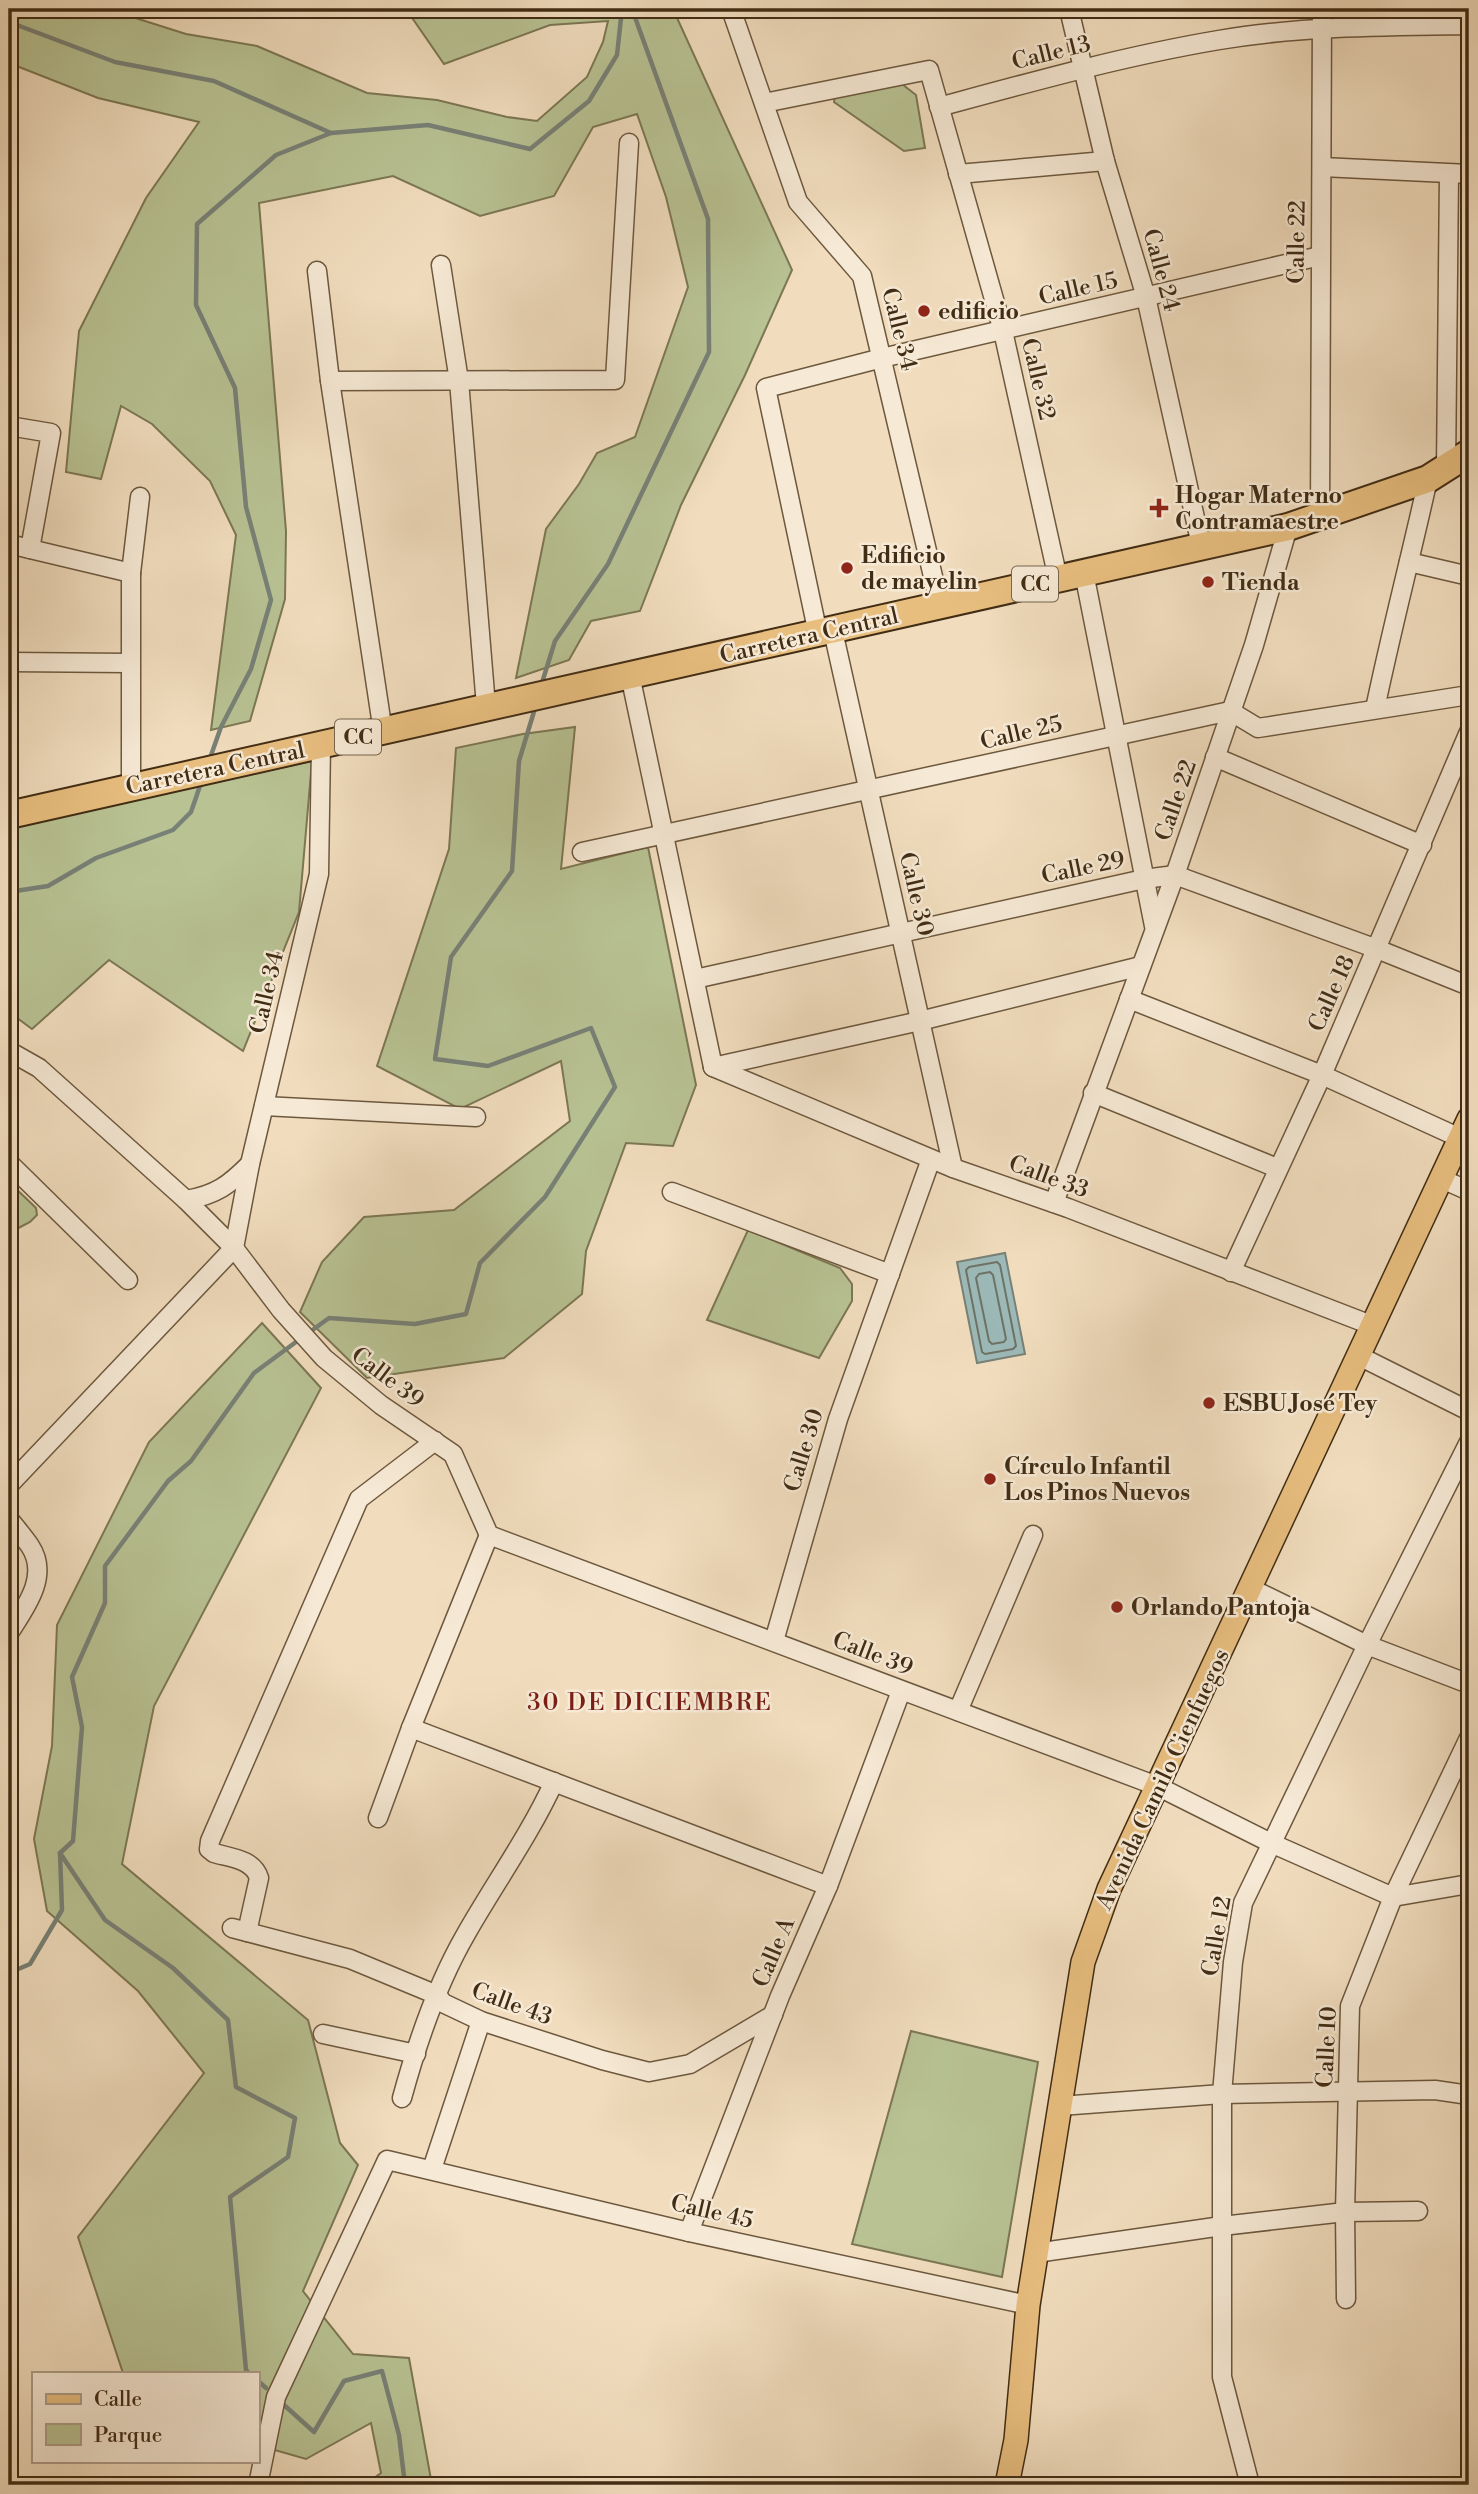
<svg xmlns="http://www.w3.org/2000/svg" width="1478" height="2494" font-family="'Libre Bodoni',serif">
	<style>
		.green { fill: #b8c293; stroke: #7c7754; stroke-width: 2 }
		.water { fill: #9cbab9; stroke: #788177; stroke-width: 2 }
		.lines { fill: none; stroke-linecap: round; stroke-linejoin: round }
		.shore { stroke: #6e7366; stroke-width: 2 }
		.stream { stroke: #788177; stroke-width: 4.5 }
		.minor-casing { stroke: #6d583e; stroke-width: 21 }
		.major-casing { stroke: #412c14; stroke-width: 26 }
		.highway-casing { stroke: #412c14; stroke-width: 30 }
		.minor { stroke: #f6e9d5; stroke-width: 18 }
		.major { stroke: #e8be7f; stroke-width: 23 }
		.highway { stroke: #e8be7f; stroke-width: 26 }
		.poi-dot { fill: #8f2418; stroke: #f6e9d5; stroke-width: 2.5 }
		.labels { text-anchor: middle; stroke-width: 5; stroke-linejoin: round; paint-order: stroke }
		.shield { fill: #f6e9d5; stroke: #77654e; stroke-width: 2 }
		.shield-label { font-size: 21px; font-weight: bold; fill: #412c14 }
		.street-label { font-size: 23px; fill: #412c14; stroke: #f6e9d5 }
		.poi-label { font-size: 23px; font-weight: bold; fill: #412c14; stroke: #f6e9d5; text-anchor: start }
		.neighbourhood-label { font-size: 24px; letter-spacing: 2px; fill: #7a1f14; stroke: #f6e9d5 }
	</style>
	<rect width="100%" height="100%" fill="#f1ddbe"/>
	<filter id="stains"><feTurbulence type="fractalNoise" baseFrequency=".00286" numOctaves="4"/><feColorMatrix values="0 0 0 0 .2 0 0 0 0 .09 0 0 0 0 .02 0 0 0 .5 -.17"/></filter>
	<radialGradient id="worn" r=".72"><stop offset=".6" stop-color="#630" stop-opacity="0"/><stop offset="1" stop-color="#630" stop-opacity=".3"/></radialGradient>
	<g class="green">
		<polygon points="9,9 107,9 186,34 257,46 367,93 437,100 507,117 537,121 587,77 603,42 608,21 550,25 444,64 406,9 673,9 792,270 745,375 681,505 640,611 591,621 569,660 516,678 546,529 579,484 597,453 635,437 688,287 666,197 637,114 593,127 554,196 480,216 393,176 259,203 286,531 285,599 250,721 211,730 236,535 210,481 152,424 121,406 101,479 66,472 79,331 146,198 199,122 98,98 9,63"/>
		<polygon points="902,84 916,95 925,148 904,151 834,102 835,94"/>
		<polygon points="575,727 561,869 648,847 696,1085 673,1146 626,1143 586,1251 582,1294 504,1358 367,1378 300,1312 322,1262 364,1217 454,1210 570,1121 561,1061 460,1109 377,1066 449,849 456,748 523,734"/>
		<polygon points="312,761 299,912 243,1051 109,960 32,1029 9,1012 9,828"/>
		<polygon points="9,1182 36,1208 37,1215 30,1222 9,1233"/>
		<polygon points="748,1230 840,1268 852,1284 852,1301 819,1358 707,1320"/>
		<polygon points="262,1323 321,1388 154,1706 122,1864 308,2020 340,2143 358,2165 303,2291 353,2354 409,2358 432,2485 364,2485 381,2473 371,2423 306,2459 257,2445 257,2373 123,2373 78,2237 204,2073 138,1991 47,1911 34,1839 52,1746 57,1625 149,1442"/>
		<polygon points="911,2031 1038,2062 1002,2277 852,2244"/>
	</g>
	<polygon class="water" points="1005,1253 1025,1354 977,1363 957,1262"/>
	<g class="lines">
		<g class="shore">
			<polygon points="997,1262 1000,1265 1016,1346 1013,1349 985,1354 982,1352 966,1270 969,1267"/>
			<polygon points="990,1272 993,1275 1006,1339 1004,1342 992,1344 989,1341 976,1278 979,1274"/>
		</g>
		<g class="stream">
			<polyline points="9,22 115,62 214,81 331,133"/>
			<polyline points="541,686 555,641 608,564 709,352 708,219 632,9"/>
			<polyline points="209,761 221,727 251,669 271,600 246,507 235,388 196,305 197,224 276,155 331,133 428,125 530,149 589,101 617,55 622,9"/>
			<polyline points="9,892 48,886 96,858 173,830 191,812 201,783"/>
			<polyline points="307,1334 329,1318 415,1324 466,1314 480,1263 545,1197 615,1087 591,1028 488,1066 435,1059 451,957 512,871 519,761 536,705"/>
			<polyline points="9,1973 30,1964 62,1910 60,1853"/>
			<polyline points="249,2373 246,2370 230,2197 288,2157 295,2118 236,2087 228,2020 173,1968 105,1920 60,1853 73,1841 82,1727 72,1677 105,1603 105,1566 168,1481 191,1461 254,1373 300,1339"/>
			<polyline points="257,2380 266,2388"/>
			<polyline points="284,2405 314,2432 344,2381 382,2371 399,2435 405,2485"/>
		</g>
		<g class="minor-casing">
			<g id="minor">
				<polyline points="731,9 798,202 862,276 940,606"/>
				<polyline points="1069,9 1105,161 1146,297 1201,545"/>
				<polyline points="764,103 929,70 1003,331 1058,579"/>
				<path d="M939,107C1031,82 1124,56 1219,40C1302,26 1386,26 1469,25"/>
				<polyline points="1322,167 1469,174"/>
				<polyline points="958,174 1105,161"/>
				<polyline points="441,265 459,381 486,706"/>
				<polyline points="317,271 330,381 383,732"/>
				<polyline points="330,381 615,380 629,143"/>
				<polyline points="9,426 51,433 30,549"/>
				<polyline points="1446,469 1449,174"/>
				<polyline points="1320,518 1322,9"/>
				<polyline points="9,544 131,573"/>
				<polyline points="1409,562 1469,576"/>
				<polyline points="1084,573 1154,926"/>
				<polyline points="833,631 953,1168"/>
				<polyline points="818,634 766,388 882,358 1320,256"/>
				<polyline points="9,662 129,663"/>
				<polyline points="630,675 713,1067"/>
				<path d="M1375,709C1391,632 1411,556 1428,479"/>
				<polyline points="1215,757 1422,845"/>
				<polyline points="131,787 131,573 140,497"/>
				<polyline points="582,852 1230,711 1258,728 1469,695"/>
				<polyline points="695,979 1144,879 1175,875 1377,949 1469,986"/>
				<polyline points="1129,999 1322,1075 1460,1138"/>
				<polyline points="9,1051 39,1068 186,1200 234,1248 281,1310 324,1358 381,1405 453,1454 489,1535 1157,1786 1271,1843 1393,1897 1469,1884"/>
				<polyline points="713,1067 953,1168 1068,1208 1371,1325"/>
				<polyline points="713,1067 920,1021 1141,966"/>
				<polyline points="1093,1093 1277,1168"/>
				<polyline points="264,1106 476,1117"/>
				<polyline points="9,1163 128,1280"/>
				<polyline points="1442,1179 1469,1191"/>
				<polyline points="672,1192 890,1274"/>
				<path d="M186,1200C216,1195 229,1185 250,1164"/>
				<polyline points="1054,1203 1175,875 1254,645 1288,527"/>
				<polyline points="1231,1272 1322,1075 1469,732"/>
				<polyline points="1359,1356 1469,1411"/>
				<polyline points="9,1485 234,1248 250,1164 319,874 321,745"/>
				<path d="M9,1519C16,1528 24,1537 30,1546C50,1576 25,1608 9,1633"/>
				<polyline points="1250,1588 1367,1645 1469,1684"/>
				<polyline points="774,1641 838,1419 931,1159"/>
				<polyline points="958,1711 1033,1535"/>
				<polyline points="411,1728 828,1886"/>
				<polyline points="378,1818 411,1728 489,1535"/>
				<polyline points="232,1928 350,1959 437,1995 443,2003 481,2021 602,2060 649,2072 690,2064 773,2015"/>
				<path d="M247,1932L259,1878C253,1859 231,1858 214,1853L209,1849L210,1841L359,1499L435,1441"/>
				<polyline points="323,2034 416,2054"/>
				<path d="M402,2098C417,2043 437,1984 466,1934C495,1883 529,1836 554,1782"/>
				<polyline points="1060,2106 1222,2094 1435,2090 1469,2095"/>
				<polyline points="432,2169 481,2021"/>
				<polyline points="689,2232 780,1996 828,1886 901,1691"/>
				<polyline points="1036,2253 1222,2226 1345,2212 1418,2211"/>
				<polyline points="1346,2299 1345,2212 1350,2006 1393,1897 1469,1738"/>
				<polyline points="258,2485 276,2397 387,2160 689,2232 1028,2305"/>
				<polyline points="1250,2485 1222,2377 1222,2094 1233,1962 1243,1903 1367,1645 1469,1442"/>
			</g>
		</g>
		<g class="major-casing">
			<polyline id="major" points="1007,2485 1016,2440 1028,2305 1083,1962 1109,1889 1469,1119"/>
		</g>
		<g class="highway-casing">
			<polyline id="highway" points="9,815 1288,527 1428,479 1469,453"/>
		</g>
		<use href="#minor" class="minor"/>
		<use href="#major" class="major"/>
		<use href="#highway" class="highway"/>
	</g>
	<g class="poi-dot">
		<circle cx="924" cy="311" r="7"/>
		<path d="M1155.5 497.5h7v7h7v7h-7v7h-7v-7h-7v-7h7z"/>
		<circle cx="847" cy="568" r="7"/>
		<circle cx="1208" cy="582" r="7"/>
		<circle cx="1209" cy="1403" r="7"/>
		<circle cx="990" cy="1479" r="7"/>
		<circle cx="1117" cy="1607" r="7"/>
	</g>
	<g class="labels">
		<g class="shield">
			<rect x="1012" y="566.5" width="46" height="35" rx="5"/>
			<rect x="335" y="719.5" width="46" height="35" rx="5"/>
		</g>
		<g class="shield-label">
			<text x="1035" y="591">CC</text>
			<text x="358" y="744">CC</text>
		</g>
		<g class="street-label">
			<text transform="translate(1051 52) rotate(-14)" y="8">Calle 13</text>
			<text transform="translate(1296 242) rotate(-89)" y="8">Calle 22</text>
			<text transform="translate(1162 270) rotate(75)" y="8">Calle 24</text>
			<text transform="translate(1078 288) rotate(-13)" y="8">Calle 15</text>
			<text transform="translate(900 329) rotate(76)" y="8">Calle 34</text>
			<text transform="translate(1039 379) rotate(77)" y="8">Calle 32</text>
			<text transform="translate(809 635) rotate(-13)" y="8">Carretera Central</text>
			<text transform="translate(1021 732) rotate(-13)" y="8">Calle 25</text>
			<text transform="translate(215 768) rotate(-12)" y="8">Carretera Central</text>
			<text transform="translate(1175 800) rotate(-71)" y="8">Calle 22</text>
			<text transform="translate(1083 867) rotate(-12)" y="8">Calle 29</text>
			<text transform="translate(917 894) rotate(77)" y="8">Calle 30</text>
			<text transform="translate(266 992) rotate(-77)" y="8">Calle 34</text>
			<text transform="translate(1331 993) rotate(-66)" y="8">Calle 18</text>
			<text transform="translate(1049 1176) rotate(20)" y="8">Calle 33</text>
			<text transform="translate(388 1377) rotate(37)" y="8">Calle 39</text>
			<text transform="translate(803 1450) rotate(-73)" y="8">Calle 30</text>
			<text transform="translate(873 1653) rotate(21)" y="8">Calle 39</text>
			<text transform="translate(1162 1779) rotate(-65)" y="8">Avenida Camilo Cienfuegos</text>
			<text transform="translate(1216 1936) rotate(-80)" y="8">Calle 12</text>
			<text transform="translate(773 1952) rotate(-67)" y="8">Calle A</text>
			<text transform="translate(512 2003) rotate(20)" y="8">Calle 43</text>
			<text transform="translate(1326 2047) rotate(-87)" y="8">Calle 10</text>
			<text transform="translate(712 2211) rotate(13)" y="8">Calle 45</text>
		</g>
		<g class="poi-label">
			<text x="938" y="319">edificio</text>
			<text x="1175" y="503">Hogar Materno<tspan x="1175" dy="26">Contramaestre</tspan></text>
			<text x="861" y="563">Edificio<tspan x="861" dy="26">de mayelin</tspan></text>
			<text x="1222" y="590">Tienda</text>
			<text x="1223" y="1411">ESBU José Tey</text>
			<text x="1004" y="1474">Círculo Infantil<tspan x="1004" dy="26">Los Pinos Nuevos</tspan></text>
			<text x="1131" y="1615">Orlando Pantoja</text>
		</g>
		<g class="neighbourhood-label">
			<text x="650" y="1710">30 DE DICIEMBRE</text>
		</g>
	</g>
	<rect width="1478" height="2494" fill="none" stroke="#f1ddbe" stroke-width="35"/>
	<rect x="10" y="10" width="1457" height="2473" fill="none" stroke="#412c14" stroke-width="3.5"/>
	<rect x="18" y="18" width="1443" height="2459" fill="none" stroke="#412c14" stroke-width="2"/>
	<rect x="32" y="2372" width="228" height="91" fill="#f6e9d5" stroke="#ae9d88" stroke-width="2"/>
	<rect x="46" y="2394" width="35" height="10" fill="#e8be7f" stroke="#ae9d88" stroke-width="2"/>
	<text x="94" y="2406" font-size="21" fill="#412c14">Calle</text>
	<rect x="46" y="2424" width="35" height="21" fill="#b8c293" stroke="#ae9d88" stroke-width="2"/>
	<text x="94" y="2442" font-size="21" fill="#412c14">Parque</text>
	<rect width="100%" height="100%" filter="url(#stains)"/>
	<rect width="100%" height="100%" fill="url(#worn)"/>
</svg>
